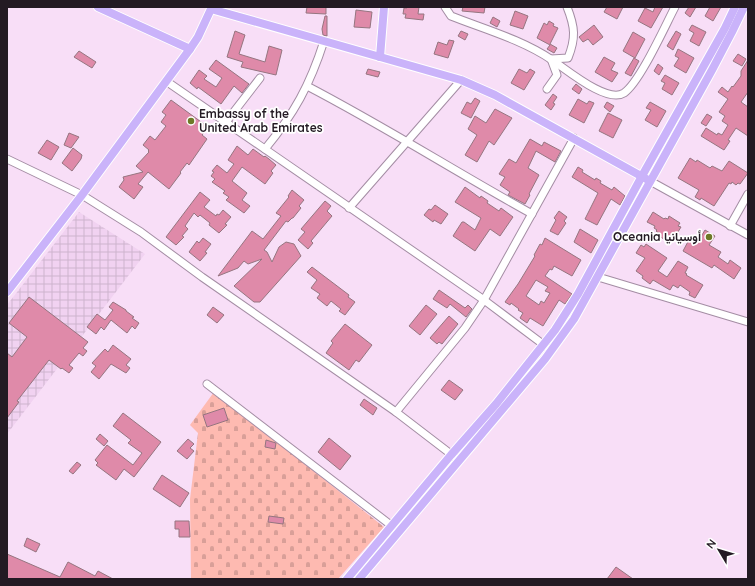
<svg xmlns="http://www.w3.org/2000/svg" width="755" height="586" font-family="Quicksand,Vazirmatn,sans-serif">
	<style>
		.industrial { fill: url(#industrial-grid) }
		.cemetery { fill: url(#cemetery-stones) }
		.building { fill: #df8aa9; stroke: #957580; fill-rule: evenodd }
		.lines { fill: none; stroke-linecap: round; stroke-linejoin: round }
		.minor-casing { stroke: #a48da4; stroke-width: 9 }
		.major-casing { stroke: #fff; stroke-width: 10 }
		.minor { stroke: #fff; stroke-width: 7 }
		.major { stroke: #cab3fa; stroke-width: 8 }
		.poi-dot { fill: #6d7926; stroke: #fff; stroke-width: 1.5 }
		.labels { text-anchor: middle; stroke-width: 3.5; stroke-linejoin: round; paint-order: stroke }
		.poi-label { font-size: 12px; font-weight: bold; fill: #231a23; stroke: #fff; text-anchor: start }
	</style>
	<defs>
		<pattern id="industrial-grid" width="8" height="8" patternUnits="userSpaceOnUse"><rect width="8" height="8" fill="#f1d2f1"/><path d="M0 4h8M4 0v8" fill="none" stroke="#ceb4ce"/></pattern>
		<pattern id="cemetery-stones" width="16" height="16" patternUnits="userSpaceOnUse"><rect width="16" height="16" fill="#febab1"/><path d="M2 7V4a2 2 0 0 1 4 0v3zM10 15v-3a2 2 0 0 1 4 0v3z" fill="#d99f98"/></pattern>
	</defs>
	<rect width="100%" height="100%" fill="#f8def7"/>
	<polygon class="industrial" points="79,212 145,254 7,434 7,305"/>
	<polygon class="cemetery" points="214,392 384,527 338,579 191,579 190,499 198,433 190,425"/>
	<g class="building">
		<polygon points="307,7 326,7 326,14 306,13"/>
		<polygon points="407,7 419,7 418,14 424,14 423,20 405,18 406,14 403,14 404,8 407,8"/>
		<polygon points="463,7 485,7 484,13 462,11"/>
		<polygon points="607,7 623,7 617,19 604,12"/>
		<polygon points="655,7 663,7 651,28 638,21 645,8 653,12"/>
		<polygon points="689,7 696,7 690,17 685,13"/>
		<polygon points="710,7 721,7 713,21 705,16"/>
		<polygon points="356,10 372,12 370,28 354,27"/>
		<polygon points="515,11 528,16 523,29 510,25"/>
		<polygon points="325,16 327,16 327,36 323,35 322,29"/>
		<polygon points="493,17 500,21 497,27 490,23"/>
		<polygon points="549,21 554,24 553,26 558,28 550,44 557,48 554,53 547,49 550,45 537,38 544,23 547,25"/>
		<polygon points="594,25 603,37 593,45 588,39 583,42 579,37"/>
		<polygon points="692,25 706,32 699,46 690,41 694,33 689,30"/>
		<polygon points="235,31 245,35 239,54 265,62 269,46 282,50 276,75 241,67 243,62 227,57"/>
		<polygon points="461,31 468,34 465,40 458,36"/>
		<polygon points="676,31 681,34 673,50 667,46"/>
		<polygon points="633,32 645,39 635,58 623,51"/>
		<polygon points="449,40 454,41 448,58 434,54 438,42 447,45"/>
		<polygon points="678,49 694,58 686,73 674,66 679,58 675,56"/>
		<polygon points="79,51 96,62 92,68 74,57"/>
		<polygon points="738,54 746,59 742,66 733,61"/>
		<polygon points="604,57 615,63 611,70 618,73 612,82 595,72"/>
		<polygon points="634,58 639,61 631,76 625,73"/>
		<polygon points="216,60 249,84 242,93 234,86 221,104 198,87 197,89 190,83 199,70 207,76 204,79 216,87 222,78 209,69"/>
		<polygon points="748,60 748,92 741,102 748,107 748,136 736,128 728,140 730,141 724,150 701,136 706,128 717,135 718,133 722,135 728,125 722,121 725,116 719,112 728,99 718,92 722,87 728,92 732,86 733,87 741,76 741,71"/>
		<polygon points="658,64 663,68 659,75 654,71"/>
		<polygon points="368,69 380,72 378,77 366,74"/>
		<polygon points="519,69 527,73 530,69 535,72 524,90 511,83"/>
		<polygon points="665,75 679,83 672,95 662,89 665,83 661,81"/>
		<polygon points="576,84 582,89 579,94 572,89"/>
		<polygon points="553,94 557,97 553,103 555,104 551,110 545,105"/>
		<polygon points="475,98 480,101 471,118 461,113 467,102 471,104"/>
		<polygon points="578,99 587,104 589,101 594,103 584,123 569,115"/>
		<polygon points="171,100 208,127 202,135 207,139 189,165 187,163 180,172 181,173 169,189 148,172 138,184 143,187 134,199 119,187 124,180 123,177 143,172 136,166 149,152 148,151 149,150 143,145 150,136 155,140 166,126 161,122 166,115 162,112"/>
		<polygon points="607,102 614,106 610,112 604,107"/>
		<polygon points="650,102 666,111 657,127 645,120 651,110 646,108"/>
		<polygon points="495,109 512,118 494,145 489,141 477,162 465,155 477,135 468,129 475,116 486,123"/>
		<polygon points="608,113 622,120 613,138 599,131"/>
		<polygon points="707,114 712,117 706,126 701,123"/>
		<polygon points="69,133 79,137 71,148 64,145"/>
		<polygon points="530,139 542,146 544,142 561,151 555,162 536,151 528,168 539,175 529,194 530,195 525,204 508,195 510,192 500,185 505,177 499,174 509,159 516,163"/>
		<polygon points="47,140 59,147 51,160 38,153"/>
		<polygon points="237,146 248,155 253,149 264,157 265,156 269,159 276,165 271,171 273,173 265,184 242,167 232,181 247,193 242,200 250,206 244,213 226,200 229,197 223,193 225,191 212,182 215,179 211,176 214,172 212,171 217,165 227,173 234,164 228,160"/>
		<polygon points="73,148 82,155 81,159 72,171 62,163"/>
		<polygon points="690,158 696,162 697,160 710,168 712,166 722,171 729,161 748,173 740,184 738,183 736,185 732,182 731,184 729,183 714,206 701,198 700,200 695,197 699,190 678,178"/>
		<polygon points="578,167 583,170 582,172 595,180 596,178 601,181 600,183 612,190 614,187 625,196 620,205 611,199 597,225 585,219 598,193 572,177"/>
		<polygon points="465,187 480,198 481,196 488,201 487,203 499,211 501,208 513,217 500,236 490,229 475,251 453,236 462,222 464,222 475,230 481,218 455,202"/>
		<polygon points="292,190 304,200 299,206 301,208 293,218 292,218 288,222 286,221 264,250 267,252 272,262 279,247 286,242 294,244 301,256 260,302 254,302 234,286 262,259 248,264 244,261 238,268 218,276 252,231 263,239 281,216 276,213 289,197 288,196"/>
		<polygon points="200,192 210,200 204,207 216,216 217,214 219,215 223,210 231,217 225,224 227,225 219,233 209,225 210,223 200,215 198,217 194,213 185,226 188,229 182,236 184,237 176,245 166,237"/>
		<polygon points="325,201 331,206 327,211 332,216 311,241 313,243 308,249 298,240 305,232 301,229"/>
		<polygon points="435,205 448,214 441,224 434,220 433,222 424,215 429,209 431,210"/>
		<polygon points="559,211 567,217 564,221 566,223 558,235 550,231 556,220 554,218"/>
		<polygon points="653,212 664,219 665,218 668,219 669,216 680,223 678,226 681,227 673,240 669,238 667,241 659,236 660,234 656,231 657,230 654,228 655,226 647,222"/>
		<polygon points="580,229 598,240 591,253 574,242"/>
		<polygon points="705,230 715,236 709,245 721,252 718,257 728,264 730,260 741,268 734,279 714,265 712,268 683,251 691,236 699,240"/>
		<polygon points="203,238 211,244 205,252 207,253 200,261 189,252 197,241 199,243"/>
		<path d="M545,238L581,260L572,276L554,266L552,270L550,269L545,276L572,294L565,304L559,300L543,326L530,318L527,323L520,318L523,313L518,310L519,309L511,303L510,305L505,302L518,284L535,256L534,255L540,244L542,245ZM536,280L548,287L545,291L550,293L544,303L541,301L539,305L526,296Z"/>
		<polygon points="646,244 667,258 658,271 667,277 678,261 688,267 685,273 687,274 686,275 703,285 695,298 689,295 690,292 680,285 678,288 673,285 670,290 653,280 650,284 642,278 643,276 636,271 645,258 636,253 641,245 644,247"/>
		<polygon points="312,267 349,295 348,297 355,302 345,315 339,311 341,309 331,301 327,306 317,298 320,294 311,288 317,280 307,272"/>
		<polygon points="439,290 465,308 468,305 472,309 466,317 450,304 447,308 433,299"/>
		<polygon points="29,297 88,342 83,348 87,351 83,356 79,353 69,365 73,368 69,373 62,368 61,369 49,360 17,401 19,402 7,418 7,353 12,357 27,337 9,323"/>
		<polygon points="113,302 126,310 126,311 134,317 132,318 139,323 135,329 132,326 127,333 111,320 104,330 101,327 96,334 87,327 97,314 105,320 113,310 109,307"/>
		<polygon points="426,305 437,314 420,335 409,326"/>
		<polygon points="213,307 224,315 217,323 207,315"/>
		<polygon points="449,316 458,324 442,344 439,342 437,344 430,338"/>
		<polygon points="345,324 372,345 359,362 356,360 349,370 326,353 333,343 331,341"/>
		<polygon points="113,345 131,359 126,365 130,368 126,373 111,364 99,379 91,372 96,366 92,363 105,349 108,352"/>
		<polygon points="449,380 463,390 455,400 441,390"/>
		<polygon points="364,399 377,408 373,415 360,405"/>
		<polygon points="224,408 228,420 207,427 203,415"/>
		<polygon points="123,413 161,442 134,477 124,469 116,480 96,465 98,463 95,460 107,445 133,465 142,453 128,443 131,440 113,426"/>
		<polygon points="100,434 108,441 104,446 96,439"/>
		<polygon points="329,438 351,456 340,470 318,452"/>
		<polygon points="188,439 194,444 190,448 194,451 187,459 177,451"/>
		<polygon points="266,440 276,443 275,449 265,447"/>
		<polygon points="77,462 81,465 73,474 69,471"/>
		<polygon points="162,475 189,493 180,507 153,489"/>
		<polygon points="269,516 284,518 283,524 268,522"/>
		<polygon points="175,521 189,521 190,537 179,537 179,529 175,529"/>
		<polygon points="27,538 40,544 36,552 24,546"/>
		<polygon points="7,554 60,577 68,562 95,576 98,571 113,579 7,579"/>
		<polygon points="616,567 633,579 607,579"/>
	</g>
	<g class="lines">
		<g class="minor-casing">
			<g id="minor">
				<path d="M445,7L451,16C484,29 523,40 552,60C566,69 607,104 624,93C640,82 665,26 675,7"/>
				<polyline points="166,81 484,300 548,348"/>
				<path d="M307,86C384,126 456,172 532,214"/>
				<path d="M547,89L557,75L551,59L568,58C576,38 575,27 567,7"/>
				<polyline points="226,122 260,78"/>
				<path d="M265,149C294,114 310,85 324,41"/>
				<polyline points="7,159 82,195 141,232 202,277 396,412 456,458"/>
				<polyline points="650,181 748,235"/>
				<polyline points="349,208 461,80"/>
				<polyline points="730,226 748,194"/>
				<polyline points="598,277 748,322"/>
				<polyline points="207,384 392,526"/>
				<polyline points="396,412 465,328 484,300 574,138"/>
			</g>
		</g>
		<g class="major-casing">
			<g id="major">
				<polyline points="98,7 190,49"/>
				<polyline points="380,57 384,7"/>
				<polyline points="7,292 82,195 190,49 198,37 211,9 461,80 495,95 650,181"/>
				<polyline points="347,579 451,455 496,404 555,330 578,294 642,176 725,28 735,7"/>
				<polyline points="359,579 545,359 574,319 712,70 732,32 744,7"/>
			</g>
		</g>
		<use href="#minor" class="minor"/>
		<use href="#major" class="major"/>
	</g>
	<g class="poi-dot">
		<circle cx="191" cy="121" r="4"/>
		<circle cx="709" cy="237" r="4"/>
	</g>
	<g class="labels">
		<g class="poi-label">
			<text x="199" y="118">Embassy of the<tspan x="199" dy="14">United Arab Emirates</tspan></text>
			<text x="701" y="241" text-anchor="end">Oceania أوسيانيا</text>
		</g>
	</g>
	<rect width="755" height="586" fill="none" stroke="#231a23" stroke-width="16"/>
	<g transform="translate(719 550) rotate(308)" stroke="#ffffff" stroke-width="3" paint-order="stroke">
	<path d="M0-3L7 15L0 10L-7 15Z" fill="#231a23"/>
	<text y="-6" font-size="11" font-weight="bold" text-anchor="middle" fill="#231a23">N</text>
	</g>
</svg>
